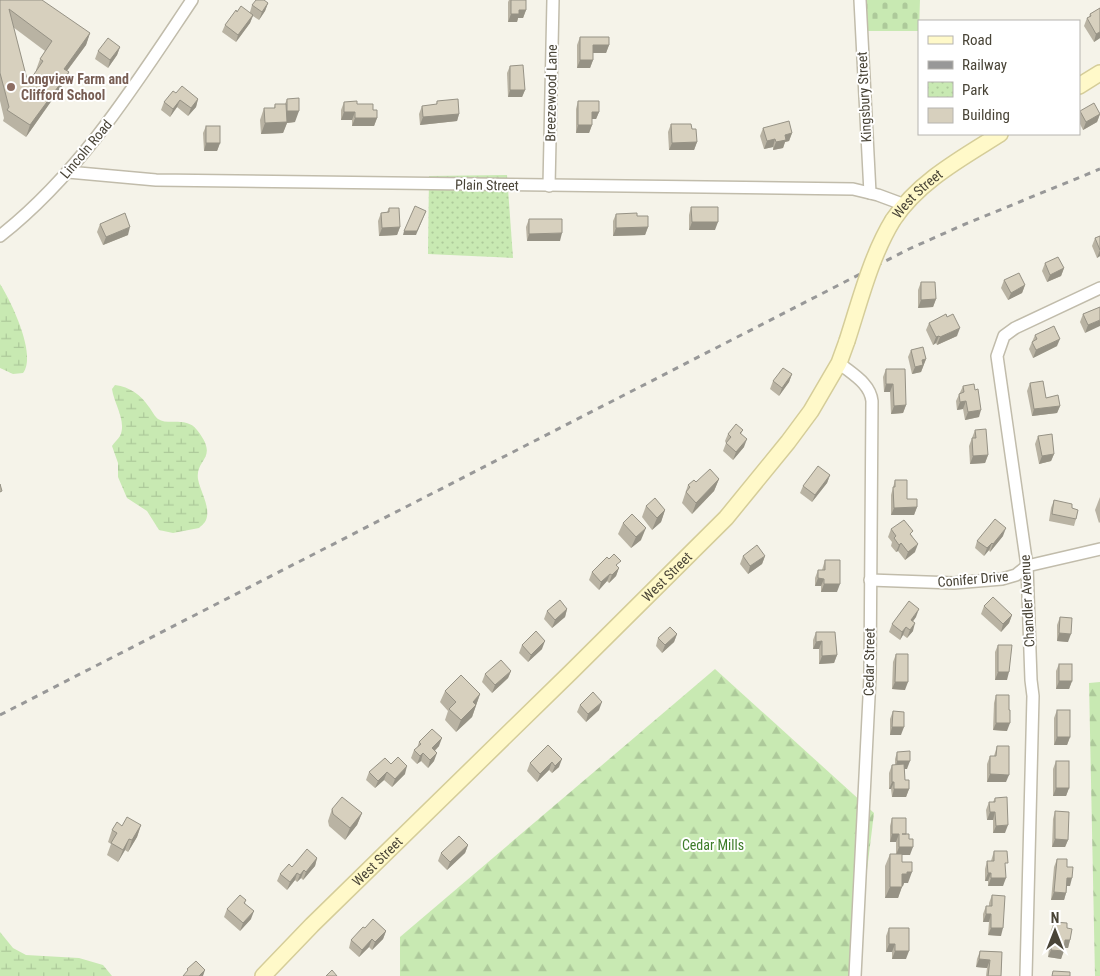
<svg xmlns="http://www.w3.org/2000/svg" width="1100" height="976" font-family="'Roboto Condensed',sans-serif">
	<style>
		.forest { fill: url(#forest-firs) }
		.wetland { fill: url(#wetland-marsh) }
		.cemetery { fill: url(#cemetery-stones) }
		.park { fill: url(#park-dots) }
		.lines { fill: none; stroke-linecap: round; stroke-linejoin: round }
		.street-casing { stroke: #c1bcab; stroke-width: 14 }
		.secondary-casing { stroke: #d5cd99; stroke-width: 18 }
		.street { stroke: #fff; stroke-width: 11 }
		.secondary { stroke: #fff9c9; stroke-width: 15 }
		.rail { stroke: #989898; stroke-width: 3; stroke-dasharray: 6 6; stroke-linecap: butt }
		.secondary-bridge-casing { stroke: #d5cd99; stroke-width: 18; stroke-linecap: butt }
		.secondary-bridge { stroke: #fff9c9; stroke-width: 15 }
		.wall { fill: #b9b3a3; fill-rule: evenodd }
		.shaded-wall { fill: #969285 }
		.building { fill: #d7d0be; stroke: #969285; fill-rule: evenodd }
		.education-dot { fill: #8d6e63; stroke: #fff; stroke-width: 2 }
		.labels { text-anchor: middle; stroke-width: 4; stroke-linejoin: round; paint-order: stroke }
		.education-label { font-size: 14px; font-weight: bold; fill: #785e54; stroke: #fff; text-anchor: start }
		.street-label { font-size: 14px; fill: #494437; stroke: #fff }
		.park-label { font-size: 14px; fill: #3d7c29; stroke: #fff }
	</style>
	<defs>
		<pattern id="forest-firs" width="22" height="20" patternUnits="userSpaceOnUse" patternTransform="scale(1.25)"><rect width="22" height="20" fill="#c8e9b2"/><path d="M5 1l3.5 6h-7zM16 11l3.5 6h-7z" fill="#adc99a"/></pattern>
		<pattern id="wetland-marsh" width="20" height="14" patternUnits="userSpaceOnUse" patternTransform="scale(1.25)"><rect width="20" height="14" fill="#c8e9b2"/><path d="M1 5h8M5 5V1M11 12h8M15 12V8" fill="none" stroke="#adc99a"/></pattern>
		<pattern id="cemetery-stones" width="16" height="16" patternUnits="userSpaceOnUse" patternTransform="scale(1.25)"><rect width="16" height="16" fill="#c8e9b2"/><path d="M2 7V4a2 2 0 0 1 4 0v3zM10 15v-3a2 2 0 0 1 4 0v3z" fill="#adc99a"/></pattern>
		<pattern id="park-dots" width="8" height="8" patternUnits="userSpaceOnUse" patternTransform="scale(1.25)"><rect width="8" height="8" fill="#c8e9b2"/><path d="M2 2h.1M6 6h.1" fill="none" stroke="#adc99a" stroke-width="1.8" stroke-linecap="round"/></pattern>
	</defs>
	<rect width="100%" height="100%" fill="#f5f3e9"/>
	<g class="forest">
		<polygon points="715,669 874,813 854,976 400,976 400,937"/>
		<polygon points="1100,682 1100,976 1095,976 1089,683"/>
	</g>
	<g class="wetland">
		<path d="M0,284C11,301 37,355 23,373L13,374L0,368Z"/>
		<path d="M115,385C130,387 141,395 149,407C152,411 155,417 158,419C168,426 186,416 197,430C220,459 195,458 198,479C200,491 211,507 206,520C205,523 201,526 199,528L173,533L159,530L147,511L127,498L118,477V463L112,446C114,443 118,439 120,436C127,421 114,404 112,389Z"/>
		<polygon points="0,932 13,948 26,955 79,958 103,965 112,976 0,976"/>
	</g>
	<polygon class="cemetery" points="867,0 920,0 919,31 867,31"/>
	<polygon class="park" points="507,175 513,258 428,254 429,176"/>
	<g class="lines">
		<g class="street-casing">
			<g id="street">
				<polyline points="860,0 870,193"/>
				<polyline points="68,172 156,180 853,189 878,195 905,205"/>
				<polyline points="549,186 553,0"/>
				<path d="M0,236C81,172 135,85 192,0"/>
				<path d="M839,363C852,374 870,383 872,401L870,677L855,976"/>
				<polyline points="870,580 954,583 1002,579 1016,575 1027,566 1100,549"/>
				<polyline points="1026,976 1033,696 1031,680 1027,566 997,356 1004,336 1015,328 1100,288"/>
			</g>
		</g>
		<g class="secondary-casing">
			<g id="secondary">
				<polyline points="1079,86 1100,73"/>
				<path id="s1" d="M893,220C919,181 962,158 1000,134"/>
				<path id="s2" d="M263,976L312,925L571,672L726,518L788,442L811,411L839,363L847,341"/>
			</g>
		</g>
		<use href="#street" class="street"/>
		<use href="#secondary" class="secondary"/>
		<polyline class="rail" points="0,715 909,249 963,225 1100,169"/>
		<g class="secondary-bridge-casing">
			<path id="secondary-bridge" d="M847,341C860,301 871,256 893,220"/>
		</g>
		<use href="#secondary-bridge" class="secondary-bridge"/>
	</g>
	<g class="wall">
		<path d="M0,0L90,33L86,45L67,71L69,72L64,83L26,137L3,121L4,118L0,101ZM13,27L45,51L40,59L36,70L37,71L28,83Z"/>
		<polygon points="509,0 526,0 526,10 523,18 518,18 517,22 508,22 508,2"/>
		<polygon points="268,3 265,11 259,20 253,16 250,23 236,42 222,32 225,25 237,12 250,12 252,5"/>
		<polygon points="1100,8 1100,38 1094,42 1084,26 1087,18 1089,17 1090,14"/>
		<polygon points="580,37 609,45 606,53 593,53 593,60 590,68 577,68 577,45"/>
		<polygon points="120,47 117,55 108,68 95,59 98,51"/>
		<polygon points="510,66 525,90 522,97 508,97 507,73"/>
		<polygon points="176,93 198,99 196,107 188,116 177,107 170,117 161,110 164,102"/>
		<polygon points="287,99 295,122 287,123 283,133 261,134 260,120 264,108 274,108 275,104 285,104"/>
		<polygon points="437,101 459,114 457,121 420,125 419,114 422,106 436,105"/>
		<polygon points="578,101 599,112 596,119 592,119 592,125 589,133 576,133 576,109"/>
		<polygon points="344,102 357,104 373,110 377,118 374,126 352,126 352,120 341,120 341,110"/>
		<polygon points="1080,111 1100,114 1097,122 1083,130 1079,122 1079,114"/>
		<polygon points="671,124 692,129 697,142 694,150 669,150 668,132"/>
		<polygon points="206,126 220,143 217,151 204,151 203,133"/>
		<polygon points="763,128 792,133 789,141 785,142 783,148 773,150 773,147 764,149 760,136"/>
		<polygon points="691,207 715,230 689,230 689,215"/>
		<polygon points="389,208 400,227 397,235 379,236 378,221 381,213 387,212"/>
		<polygon points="616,214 637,216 648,227 645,235 613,236 613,221"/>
		<polygon points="529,219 560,241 527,241 526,227"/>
		<polygon points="100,224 128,235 103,245 97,232"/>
		<polygon points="1100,236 1100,256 1097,258 1092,246 1095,238"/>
		<polygon points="1045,263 1064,268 1061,276 1047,282 1042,271"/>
		<polygon points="1004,280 1025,285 1022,293 1008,300 1001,288"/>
		<polygon points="921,282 936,299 933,307 918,308 918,290"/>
		<polygon points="1100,307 1085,333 1080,322 1083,314"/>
		<polygon points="929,323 957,336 937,345 936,343 933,345 926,330"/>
		<polygon points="1035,335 1057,346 1033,358 1029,349"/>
		<polygon points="911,350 926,359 921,372 912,374 908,357"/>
		<polygon points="886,369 906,405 903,413 891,414 890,392 884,392 883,377"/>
		<polygon points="792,374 789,382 779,396 770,389 773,381"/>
		<polygon points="1030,383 1046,398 1060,406 1057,413 1032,416 1027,391"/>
		<polygon points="963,386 979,417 965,420 963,409 957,410 956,401"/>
		<polygon points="743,430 741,434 744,447 733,460 723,451 726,443 725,441 728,434"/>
		<polygon points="975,430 988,455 985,463 970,464 969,446"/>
		<polygon points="1038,436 1054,454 1051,461 1039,464 1035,444"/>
		<polygon points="830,475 827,483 812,502 800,493 803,486"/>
		<polygon points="719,479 714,491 692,514 682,503 688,485 696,482"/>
		<polygon points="895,480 907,499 917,507 914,515 891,515 891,495"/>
		<polygon points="1100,497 1100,522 1099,523 1095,510"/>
		<polygon points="1054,500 1072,508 1076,519 1074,526 1049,521 1051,508"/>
		<polygon points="646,506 665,510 661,522 652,530 642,517"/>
		<polygon points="623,523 641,540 631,548 618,534"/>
		<polygon points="891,529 912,535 915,552 905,560 898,551 896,552 891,546 892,542 888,537"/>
		<polygon points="1003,536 990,552 989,550 984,556 975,548 977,541"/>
		<polygon points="743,556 765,556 762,564 748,574 740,564"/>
		<polygon points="825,560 837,592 821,592 821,586 815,586 815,578 818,570 822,570"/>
		<polygon points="619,567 616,576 609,583 607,581 599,590 589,580 592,572"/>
		<polygon points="984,606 1012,615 1009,623 1001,632 981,614"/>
		<polygon points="567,609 565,617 552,628 544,619 547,611"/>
		<polygon points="916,617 913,621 913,631 907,638 903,635 900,640 889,632 892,624"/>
		<polygon points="1060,617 1068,642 1057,641 1057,625"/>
		<polygon points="816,632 837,655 834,663 819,664 819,649 813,649 813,640"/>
		<polygon points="677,634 674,642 662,653 656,646 658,638"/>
		<polygon points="522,645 542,649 528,662 519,653"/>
		<polygon points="998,645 1007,680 995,680 995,652"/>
		<polygon points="896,654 905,690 892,689 893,662"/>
		<polygon points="1059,664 1072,681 1069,689 1056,689 1056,671"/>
		<polygon points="511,671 508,678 492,693 482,682 485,674"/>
		<polygon points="445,691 480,694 472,717 456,732 445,720 448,711 440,702"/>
		<polygon points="996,695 1007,731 993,730 994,703"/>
		<polygon points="580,705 599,710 586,722 577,712"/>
		<polygon points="1057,710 1070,737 1067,745 1054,745 1054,718"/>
		<polygon points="893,711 901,735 890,735 890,719"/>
		<polygon points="419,742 439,746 435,751 434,761 428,768 421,761 417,764 411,758 414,750 417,748"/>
		<polygon points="548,745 559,767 552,773 549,770 537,782 527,771 530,763"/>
		<polygon points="997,746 1006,782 987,782 987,764 990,756 994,756"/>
		<polygon points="897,752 907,769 904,769 905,780 909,789 906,797 892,797 891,789 889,789 889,773 892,765 895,765 895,759"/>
		<polygon points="1056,761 1069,788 1066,796 1053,796 1053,769"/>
		<polygon points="391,764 405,774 392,787 384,780 375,788 366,780 369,772"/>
		<polygon points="995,798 1005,833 993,833 993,820 987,820 986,810 989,802 993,802"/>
		<polygon points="332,809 362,813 357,825 345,840 329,826 328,821"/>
		<polygon points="1055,811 1068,840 1065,847 1052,847 1053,819"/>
		<polygon points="892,818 906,834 910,855 902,855 902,862 908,883 904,883 903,886 902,886 898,898 885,898 885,866 890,854 896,854 896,842 890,842 890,826"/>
		<polygon points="141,825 137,837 128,852 125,850 118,862 107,855 111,844 108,842 112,830 122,826"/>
		<polygon points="468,845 465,853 447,870 438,861 441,853"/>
		<polygon points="994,851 1005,869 1003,886 988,886 988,881 985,881 985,869 987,861 991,861"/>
		<polygon points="317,858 315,866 303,880 301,878 297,882 295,880 287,890 277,881 280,874 292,867"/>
		<polygon points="1057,859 1067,867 1070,886 1067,886 1066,893 1064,900 1051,900 1054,867"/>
		<polygon points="992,895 1001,936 988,935 989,922 983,922 983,914 986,906 989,906 989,903"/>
		<polygon points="246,900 245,903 251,919 240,931 224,917 227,909"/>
		<polygon points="1054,922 1067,928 1070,940 1068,948 1064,948 1061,959 1048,957 1051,930"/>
		<polygon points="889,928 906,959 892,959 892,952 886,952 886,936"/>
		<polygon points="386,931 383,939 372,950 369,947 359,957 349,948 351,940"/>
		<polygon points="980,951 1002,952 1001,976 986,976 987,968 976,967 977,959"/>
	</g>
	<g class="shaded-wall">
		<polygon points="268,3 265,11 259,20 262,12"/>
		<polygon points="519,10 526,10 523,18 518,18 517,22 508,22 511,14"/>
		<polygon points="253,15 250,23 236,42 238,35"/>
		<polygon points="1100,32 1100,38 1094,42 1096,34"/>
		<polygon points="90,33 86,45 60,80 64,69"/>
		<polygon points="593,45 609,45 606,53 590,53"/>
		<polygon points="120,47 117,55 108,68 110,60"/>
		<polygon points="580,60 593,60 590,68 577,68"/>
		<polygon points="69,72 64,83 26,137 30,125"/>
		<polygon points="510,90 525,90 522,97 508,97"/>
		<polygon points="198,99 196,107 188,116 191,108"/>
		<polygon points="180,100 177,107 170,117 173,109"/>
		<polygon points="287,111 299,111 295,122 287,123 283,133 261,134 265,123 284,122"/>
		<polygon points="344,112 355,112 352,120 341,120"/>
		<polygon points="592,112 599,112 596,119 590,119"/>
		<polygon points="459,114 457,121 420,125 423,117"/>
		<polygon points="1100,114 1097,122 1083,130 1086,122"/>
		<polygon points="355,118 377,118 374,126 352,126"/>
		<polygon points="578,125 592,125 589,133 576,133"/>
		<polygon points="792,133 789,141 785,142 783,148 773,150 776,142 785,135"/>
		<polygon points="775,139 773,147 764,149 767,141"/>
		<polygon points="697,142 694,150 669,150 672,143"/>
		<polygon points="206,143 220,143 217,151 204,151"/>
		<polygon points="426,211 416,235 403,235 404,231"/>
		<polygon points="692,222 718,222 715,230 689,230"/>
		<polygon points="130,227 128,235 103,245 106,237"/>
		<polygon points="400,227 397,235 379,236 382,228"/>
		<polygon points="648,227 645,235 613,236 616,228"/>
		<polygon points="562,233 560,241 527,241 529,234"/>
		<polygon points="1100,250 1100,256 1097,258"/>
		<polygon points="1064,268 1061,276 1047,282 1050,275"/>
		<polygon points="1025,285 1022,293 1008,300 1011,293"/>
		<polygon points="936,299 933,307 918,308 921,300"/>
		<polygon points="1100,320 1100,326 1085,333 1088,325"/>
		<polygon points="960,328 957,336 937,345 940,337"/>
		<polygon points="939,336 936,343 933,345 936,337"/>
		<polygon points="1060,339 1057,346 1033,358 1036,350"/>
		<polygon points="926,359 921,372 912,374 915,367 922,360"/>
		<polygon points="792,374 789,382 779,396 782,388"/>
		<polygon points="886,384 893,384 890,392 884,392"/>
		<polygon points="966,401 963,409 957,410 960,402"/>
		<polygon points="906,405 903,413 891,414 894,406"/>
		<polygon points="1060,406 1057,413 1032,416 1034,409"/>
		<polygon points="981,410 979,417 965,420 968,412"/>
		<polygon points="747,439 744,447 733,460 736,452"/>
		<polygon points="1054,454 1051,461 1039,464 1042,456"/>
		<polygon points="988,455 985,463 970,464 973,456"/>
		<polygon points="830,475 827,483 812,502 815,495"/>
		<polygon points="719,479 714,491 692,514 696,503"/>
		<polygon points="917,507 914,515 891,515 894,508"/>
		<polygon points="665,510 661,522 652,530 657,518"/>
		<polygon points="646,528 641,540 631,548 636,537"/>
		<polygon points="1006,528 1003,536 990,552 993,544"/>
		<polygon points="901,543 898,551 896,552 899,545"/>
		<polygon points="992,543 989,550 984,556 987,548"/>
		<polygon points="918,544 915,552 905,560 908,552"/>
		<polygon points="765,556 762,564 748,574 750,566"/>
		<polygon points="619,568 616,576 609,583 612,575"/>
		<polygon points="610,574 607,581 599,590 601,582"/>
		<polygon points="818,578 824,579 821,586 815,586"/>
		<polygon points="824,584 840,584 837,592 821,592"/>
		<polygon points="567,609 565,617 552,628 555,620"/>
		<polygon points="919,609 916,617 908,628 911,620"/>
		<polygon points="1012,615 1009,623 1001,632 1003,624"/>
		<polygon points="915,623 913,631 907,638 910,630"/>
		<polygon points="906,627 903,635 900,640 902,632"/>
		<polygon points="1059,633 1071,634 1068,642 1057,641"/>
		<polygon points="677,634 674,642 662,653 665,645"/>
		<polygon points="545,641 542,649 528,662 531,655"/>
		<polygon points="822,641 819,649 813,649 816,642"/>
		<polygon points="837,655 834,663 819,664 822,656"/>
		<polygon points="511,671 508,678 492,693 495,685"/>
		<polygon points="998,672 1009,672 1007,680 995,680"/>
		<polygon points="1059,681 1072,681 1069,689 1056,689"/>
		<polygon points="895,682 908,682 905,690 892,689"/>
		<polygon points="480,694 472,717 456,732 461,720 473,702"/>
		<polygon points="602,702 599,710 586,722 588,714"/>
		<polygon points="996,723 1010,723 1007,731 993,730"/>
		<polygon points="892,727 904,727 901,735 890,735"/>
		<polygon points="1057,737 1070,737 1067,745 1054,745"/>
		<polygon points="442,738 439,746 429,756 432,748"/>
		<polygon points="423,753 421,761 417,764 420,756"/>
		<polygon points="437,753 434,761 428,768 430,760"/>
		<polygon points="562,759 559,767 552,773 555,766"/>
		<polygon points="897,761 910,761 907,769 895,769"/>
		<polygon points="552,762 549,770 537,782 540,774"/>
		<polygon points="407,766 405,774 392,787 395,779"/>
		<polygon points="387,772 384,780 375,788 378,781"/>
		<polygon points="990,774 1009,775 1006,782 987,782"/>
		<polygon points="892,782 894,782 891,789 889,789"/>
		<polygon points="1056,788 1069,788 1066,796 1053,796"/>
		<polygon points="894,789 909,789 906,797 892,797"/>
		<polygon points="990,812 995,812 993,820 987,820"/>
		<polygon points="362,813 357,825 345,840 350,828"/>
		<polygon points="141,825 137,837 128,852 132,840"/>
		<polygon points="1008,825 1005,833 993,833 996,826"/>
		<polygon points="892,834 899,834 896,842 890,842"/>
		<polygon points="129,839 125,850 118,862 123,850"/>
		<polygon points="1055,839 1068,840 1065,847 1052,847"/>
		<polygon points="468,845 465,853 447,870 450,862"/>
		<polygon points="899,847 913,847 910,855 896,855"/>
		<polygon points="317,858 315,866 303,880 306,872"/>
		<polygon points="304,870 301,878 297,882 300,875"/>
		<polygon points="907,872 912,872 908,883 904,883 903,886 898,886 902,874"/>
		<polygon points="297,873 295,880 287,890 290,882"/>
		<polygon points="988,873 991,873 988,881 985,881"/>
		<polygon points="991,878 1006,878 1003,886 988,886"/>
		<polygon points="1067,878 1072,878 1070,886 1064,886"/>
		<polygon points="890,887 902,887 898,898 885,898"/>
		<polygon points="1054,892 1066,893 1064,900 1051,900"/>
		<polygon points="254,911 251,919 240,931 243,923"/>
		<polygon points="986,914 991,914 989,922 983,922"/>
		<polygon points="991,928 1003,928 1001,936 988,935"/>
		<polygon points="386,931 383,939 372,950 375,942"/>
		<polygon points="372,939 369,947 359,957 362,950"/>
		<polygon points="1065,940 1070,940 1068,948 1062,948"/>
		<polygon points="889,944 895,944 892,952 886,952"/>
		<polygon points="1051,950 1064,951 1061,959 1048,957"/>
		<polygon points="895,951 909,951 906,959 892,959"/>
		<polygon points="979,959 990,960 987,968 976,967"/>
		<polygon points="205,970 203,976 199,976"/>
	</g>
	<g class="building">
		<path d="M0,0H42L90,33L64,69L69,72L30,125L7,110L9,107L0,73ZM9,9L52,41L40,59L43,61L28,83Z"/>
		<polygon points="256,0 264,0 268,3 262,12 252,5"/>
		<polygon points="511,0 526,0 526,10 519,10 519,14 511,14"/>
		<polygon points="241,6 253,15 238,35 225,25 236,10 237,12"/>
		<polygon points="1100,8 1100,32 1096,34 1087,18 1091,16 1090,14"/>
		<polygon points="580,37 609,37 609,45 593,45 593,60 580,60"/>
		<polygon points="108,38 120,47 110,60 98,51"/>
		<polygon points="523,65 525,90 510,90 510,66"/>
		<polygon points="182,86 198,99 191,108 180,100 173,109 164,102 173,91 176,93"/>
		<polygon points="299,98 299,111 287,111 287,99"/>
		<polygon points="458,99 459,114 423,117 422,106 437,104 437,101"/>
		<polygon points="357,101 357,104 373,104 373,110 377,110 377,118 355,118 355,112 344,112 344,102"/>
		<polygon points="578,101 599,101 599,112 592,112 592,125 578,125"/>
		<polygon points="1094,103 1100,114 1086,122 1080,111"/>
		<polygon points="275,104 286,104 287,122 265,123 264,108 275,108"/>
		<polygon points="789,121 792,133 785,135 786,140 776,142 775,139 767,141 763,128"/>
		<polygon points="671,124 691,124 692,129 696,129 697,142 672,143"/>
		<rect x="206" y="126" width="14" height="17"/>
		<polygon points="415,206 426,211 417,231 404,231"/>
		<polygon points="691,207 718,207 718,222 692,222"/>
		<polygon points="389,208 399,208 400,227 382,228 381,213 389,212"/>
		<polygon points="125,213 130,227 106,237 100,224"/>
		<polygon points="637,213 637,216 648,216 648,227 616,228 616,214"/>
		<polygon points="529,219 562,219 562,233 529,234"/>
		<polygon points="1100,236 1100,250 1095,238"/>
		<polygon points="1058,257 1064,268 1050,275 1045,263"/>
		<polygon points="1019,273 1025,285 1011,293 1004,280"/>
		<polygon points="921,282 935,282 936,299 921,300"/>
		<polygon points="1100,307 1100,320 1088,325 1083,314"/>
		<polygon points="946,314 947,317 953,314 960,328 940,337 939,336 936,337 929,323"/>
		<polygon points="1054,326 1060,339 1036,350 1032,342 1037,339 1035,335"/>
		<polygon points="923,347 926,359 922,360 923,365 915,367 911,350"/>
		<polygon points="783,368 792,374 782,388 773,381"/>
		<polygon points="886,369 905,369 906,405 894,406 893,384 886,384"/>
		<polygon points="1043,381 1046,398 1058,395 1060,406 1034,409 1030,383"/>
		<polygon points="974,384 975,390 978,389 981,410 968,412 966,401 960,402 959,394 964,392 963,386"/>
		<polygon points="736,424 743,430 740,433 747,439 736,452 726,443 731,437 728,434"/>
		<polygon points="986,429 988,455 973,456 972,438 976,438 975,430"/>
		<polygon points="1052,434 1054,454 1042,456 1038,436"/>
		<polygon points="818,466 830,475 815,495 803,486"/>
		<polygon points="710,469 719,479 696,503 686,492 690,487 688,485 694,480 696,482"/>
		<polygon points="895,480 907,480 907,499 917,499 917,507 894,508 893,487 895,487"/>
		<polygon points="0,484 2,491 0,492"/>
		<polygon points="655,498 665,510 657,518 646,506"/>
		<polygon points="1054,500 1072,504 1072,508 1078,510 1076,519 1052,514"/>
		<polygon points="632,514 646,528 636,537 623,523"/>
		<polygon points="995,519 1006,528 993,544 992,543 987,548 977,541"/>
		<polygon points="904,520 913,531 910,534 918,544 908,552 901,543 899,545 894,538 896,536 891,529"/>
		<polygon points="757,545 765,556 750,566 743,556"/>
		<polygon points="614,554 621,561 616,565 619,568 612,575 610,574 601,582 592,572 607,557 609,559"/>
		<polygon points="825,560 840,560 840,584 824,584 824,579 818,578 818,570 825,570"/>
		<polygon points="993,597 1012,615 1003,624 984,606"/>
		<polygon points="560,600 567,609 555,620 547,611"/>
		<polygon points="909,601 919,609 911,620 915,623 910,630 906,627 902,632 892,624"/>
		<polygon points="1060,617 1072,618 1071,634 1059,633"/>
		<polygon points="670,627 677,634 665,645 658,638"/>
		<polygon points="536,631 545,641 531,655 522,645"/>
		<polygon points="816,632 835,632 837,655 822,656 822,641 816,642"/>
		<polygon points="998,645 1012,645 1009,672 998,672"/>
		<polygon points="896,654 908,654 908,682 895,682"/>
		<polygon points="501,660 511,671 495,685 485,674"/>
		<rect x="1059" y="664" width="13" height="17"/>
		<polygon points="461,675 480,694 473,702 476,705 461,720 449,709 456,702 445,691"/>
		<polygon points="593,692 602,702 588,714 580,705"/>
		<polygon points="996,695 1009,695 1009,710 1010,710 1010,723 996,723"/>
		<rect x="1057" y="710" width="13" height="27"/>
		<polygon points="893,711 904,712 904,727 892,727"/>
		<polygon points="432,729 442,738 432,748 437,753 430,760 423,753 420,756 414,750 421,744 419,742"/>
		<polygon points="548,745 562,759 555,766 552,762 540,774 530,763"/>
		<polygon points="997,746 1009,746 1009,775 990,774 990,756 996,756"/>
		<polygon points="910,751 910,761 897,761 897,752"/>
		<polygon points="398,757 407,766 395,779 387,772 378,781 369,772 385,758 391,764"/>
		<rect x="1056" y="761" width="13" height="27"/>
		<polygon points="904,764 905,780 909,780 909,789 894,789 894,782 892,782 892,765"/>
		<polygon points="342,797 362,813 350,828 333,814 332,809"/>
		<polygon points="1007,797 1008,825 996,826 995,812 990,812 989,802 995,802 995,798"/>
		<polygon points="1055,811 1069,812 1068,840 1055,839"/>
		<polygon points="127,817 141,825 132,840 129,839 123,850 111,843 117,833 112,830 117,822 122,826"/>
		<polygon points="892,818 906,818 906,834 902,834 909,834 909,839 913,839 913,847 899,847 899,834 892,834"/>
		<polygon points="459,836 468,845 450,862 441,853"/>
		<polygon points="307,849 317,858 306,872 304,870 300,875 297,873 290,882 280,874 289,864 292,867"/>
		<polygon points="994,851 1007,851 1008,863 1005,863 1006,878 991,878 991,873 988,873 987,861 994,861"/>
		<polygon points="890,854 902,854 902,862 912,862 912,872 907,872 907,874 902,874 902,887 890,887"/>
		<polygon points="1057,859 1067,859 1067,867 1073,867 1072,878 1067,878 1066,893 1054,892"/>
		<polygon points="240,895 246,900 244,903 254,911 243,923 227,909"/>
		<polygon points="992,895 1005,896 1003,928 991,928 991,914 986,914 986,906 992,906"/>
		<polygon points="373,919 386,931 375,942 372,939 362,950 351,940 363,927 365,928"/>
		<polygon points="1054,922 1067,923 1067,928 1072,929 1070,940 1065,940 1064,951 1051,950"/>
		<polygon points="889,928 909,928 909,951 895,951 895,944 889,944"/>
		<polygon points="980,951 1002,952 1001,976 988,976 990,960 979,959"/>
		<polygon points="196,961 205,970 199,976 183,976 188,970 187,969"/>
		<polygon points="332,970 337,976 326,976"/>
		<polygon points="1053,971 1070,972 1070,976 1052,976"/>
	</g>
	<circle class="education-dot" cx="11" cy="87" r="5"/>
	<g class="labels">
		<g class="education-label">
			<text x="21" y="84">Longview Farm and<tspan x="21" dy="16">Clifford School</tspan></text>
		</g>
		<g class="street-label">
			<text transform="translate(551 93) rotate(-89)" y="5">Breezewood Lane</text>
			<text transform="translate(864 97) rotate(-93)" y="5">Kingsbury Street</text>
			<text transform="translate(86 149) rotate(-50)" y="5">Lincoln Road</text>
			<text transform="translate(487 185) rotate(1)" y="5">Plain Street</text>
			<text dy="5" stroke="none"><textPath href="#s1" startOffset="36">West Street</textPath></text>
			<text dy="5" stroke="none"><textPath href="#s2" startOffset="568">West Street</textPath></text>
			<text transform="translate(973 579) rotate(-5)" y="5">Conifer Drive</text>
			<text transform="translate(1027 601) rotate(-93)" y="5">Chandler Avenue</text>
			<text transform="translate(869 662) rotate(-89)" y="5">Cedar Street</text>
			<text dy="5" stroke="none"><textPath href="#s2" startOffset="162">West Street</textPath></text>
		</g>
		<g class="park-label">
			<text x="713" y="850">Cedar Mills</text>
		</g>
	</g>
	<rect x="918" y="20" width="162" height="115" fill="#ffffff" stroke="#b6b4af"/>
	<rect x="928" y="36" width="25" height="8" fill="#fff9c9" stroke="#b6b4af"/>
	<text x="962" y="45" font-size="15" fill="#494437">Road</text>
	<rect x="928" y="61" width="25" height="8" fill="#989898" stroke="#b6b4af"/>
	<text x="962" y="70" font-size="15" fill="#494437">Railway</text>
	<rect x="928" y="82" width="25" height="15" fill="url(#park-dots)" stroke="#b6b4af"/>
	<text x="962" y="95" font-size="15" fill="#494437">Park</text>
	<rect x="928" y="108" width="25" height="15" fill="#d7d0be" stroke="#b6b4af"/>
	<text x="962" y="120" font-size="15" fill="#494437">Building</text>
	<g transform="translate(1055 931)" stroke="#ffffff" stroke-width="4" paint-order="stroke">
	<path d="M0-4L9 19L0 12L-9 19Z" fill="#494437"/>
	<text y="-8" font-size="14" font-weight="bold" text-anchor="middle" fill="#494437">N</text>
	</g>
</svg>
